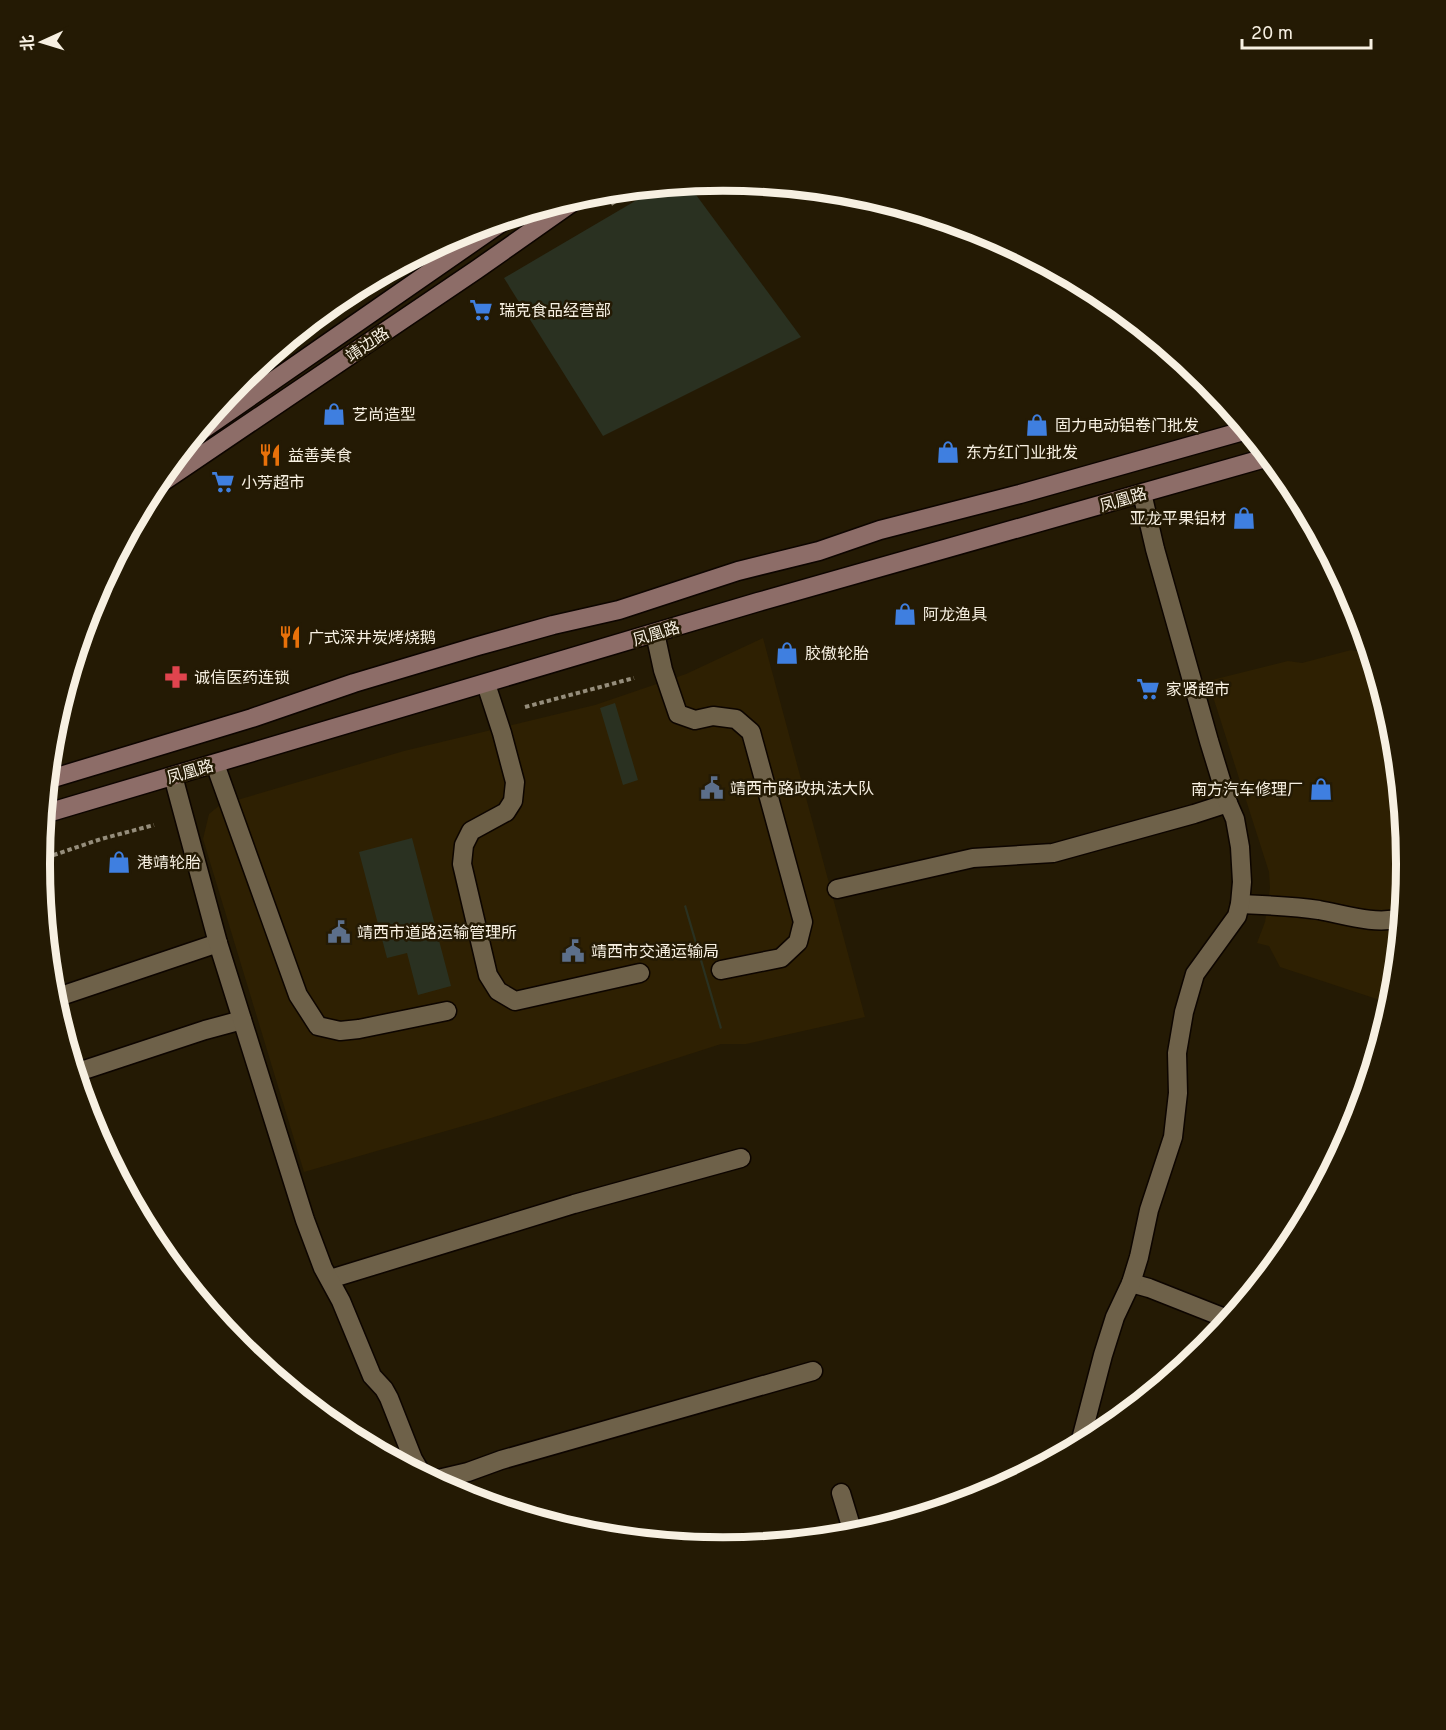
<svg xmlns="http://www.w3.org/2000/svg" width="1446" height="1730" font-family="Overpass,'Noto Sans SC',sans-serif">
	<style>
		.built { fill: #2e2002 }
		.green { fill: #2a3121 }
		.lines { fill: none; stroke-linecap: round; stroke-linejoin: round }
		.lane-casing { stroke: #0d0500; stroke-width: 21 }
		.street-casing { stroke: #0d0500; stroke-width: 21 }
		.secondary-casing { stroke: #0d0500; stroke-width: 21 }
		.path { stroke: #958d7b; stroke-width: 4; stroke-dasharray: 4.5 3; stroke-linecap: butt }
		.lane { stroke: #6e6149; stroke-width: 18 }
		.street { stroke: #6e6149; stroke-width: 18 }
		.secondary { stroke: #8d6d68; stroke-width: 18 }
		.labels { text-anchor: middle; stroke-width: 5; stroke-linejoin: round; paint-order: stroke }
		.poi-label { font-size: 16px; fill: #f7f0e2; stroke: #241a04; text-anchor: start }
		.street-label { font-size: 16px; fill: #f7f0e2; stroke: #241a04 }
		.rim { fill: none; stroke: #f7f0e2; stroke-width: 8 }
	</style>
	<rect width="100%" height="100%" fill="#241a04"/>
	<g class="built">
		<polygon points="763,638 865,1017 746,1044 721,1044 491,1118 304,1172 203,839 209,814 220,805 404,751 595,705 686,674"/>
		<polygon points="1351,650 1370,654 1394,732 1407,865 1392,1004 1280,967 1269,946 1257,943 1265,922 1270,888 1269,872 1208,681 1288,661 1302,663"/>
	</g>
	<g class="green">
		<polygon points="688,184 801,337 603,436 504,278 659,187"/>
		<polygon points="615,703 638,780 623,785 600,708"/>
		<polygon points="412,838 451,986 418,995 407,953 387,958 359,852"/>
		<polygon points="686,905 722,1028 720,1029 684,906"/>
	</g>
	<g class="lines">
		<g class="lane-casing">
			<g id="lane">
				<polyline points="655,633 663,670 678,714 695,720 713,716 736,719 751,732 803,922 798,942 781,958 721,970"/>
				<polyline points="486,684 502,733 515,782 513,801 506,812 471,831 464,845 462,864 488,975 498,991 515,1001 640,973"/>
				<polyline points="215,764 298,995 318,1026 340,1031 359,1029 447,1011"/>
				<polyline points="837,889 973,858 1053,853 1194,814 1228,803"/>
				<path d="M1240,904C1267,905 1294,906 1319,910C1346,915 1374,925 1402,918"/>
				<polyline points="52,999 218,943"/>
				<polyline points="75,1073 205,1030 242,1020"/>
				<polyline points="330,1279 574,1204 741,1158"/>
				<polyline points="1131,1283 1149,1288 1230,1320"/>
				<polyline points="434,1480 468,1472 501,1460 813,1371"/>
				<polyline points="841,1493 854,1536"/>
			</g>
		</g>
		<g class="street-casing">
			<g id="street">
				<polyline points="173,776 218,943 305,1220 323,1268 341,1301 372,1376 384,1389 389,1398 413,1459 420,1471 425,1476 446,1489"/>
				<polyline points="1079,1447 1103,1355 1115,1317 1131,1283 1139,1257 1149,1210 1173,1137 1178,1093 1177,1053 1184,1012 1195,974 1237,916 1240,904 1242,882 1240,847 1235,819 1228,803 1209,741 1155,549 1142,493"/>
			</g>
		</g>
		<g class="secondary-casing">
			<g id="secondary">
				<polyline points="195,435 505,220"/>
				<polyline points="152,489 476,270 580,197"/>
				<polyline points="47,780 252,718 354,683 478,646 553,625 619,610 738,571 819,551 880,530 1020,494 1247,430"/>
				<polyline points="44,814 758,602 1269,457"/>
			</g>
		</g>
		<g class="path">
			<polyline points="611,204 633,190"/>
			<polyline points="525,707 634,678"/>
			<polyline points="39,860 101,839 154,825"/>
		</g>
		<use href="#lane" class="lane"/>
		<use href="#street" class="street"/>
		<use href="#secondary" class="secondary"/>
	</g>
	<defs>
		<g id="supermarket-bare" transform="scale(1.8)"><path d="M-6-5.5h2.5l.6 2H6L4.5 2H-2.5L-4.4-4H-6ZM-1.5 3.2a1.3 1.3 0 1 0 .1 0ZM3 3.2a1.3 1.3 0 1 0 .1 0Z" fill="#3f7fe0" stroke="#241a04" stroke-width="2.5" paint-order="stroke"/></g>
		<g id="shop-bare" transform="scale(1.8)"><path d="M-5-2.5h2.3a2.7 3.5 0 0 1 5.4 0H5L5.5 6h-11ZM-1.5-2.5h3a1.5 2.3 0 0 0-3 0Z" fill="#3f7fe0" stroke="#241a04" stroke-width="2.5" paint-order="stroke"/></g>
		<g id="restaurant-bare" transform="scale(1.8)"><path d="M-5-6h1v4h1v-4h1v4h1v-4h1v5L-1.5 .5V6h-2V.5L-5-1ZM5-6V6H3V1.5H1.5Q1.5-4 5-6Z" fill="#e8710a" stroke="#241a04" stroke-width="2.5" paint-order="stroke"/></g>
		<g id="pharmacy-bare" transform="scale(1.8)"><path d="M-2-6h4v4h4v4h-4v4h-4v-4h-4v-4h4Z" fill="#e0444e" stroke="#241a04" stroke-width="2.5" paint-order="stroke"/></g>
		<g id="civic-bare" transform="scale(1.8)"><path d="M-.6-6.5H3V-4.5H.6V-3L4-1V1h2V6H-6V1h2V-1L-.6-3ZM-1.2 2.5V6h2.4V2.5Z" fill="#5c6f8a" stroke="#241a04" stroke-width="2.5" paint-order="stroke"/></g>
	</defs>
	<g fill-rule="evenodd">
		<use href="#supermarket-bare" x="481" y="310"/>
		<use href="#shop-bare" x="334" y="414"/>
		<use href="#shop-bare" x="1037" y="425"/>
		<use href="#shop-bare" x="948" y="452"/>
		<use href="#restaurant-bare" x="270" y="455"/>
		<use href="#supermarket-bare" x="223" y="482"/>
		<use href="#shop-bare" x="1244" y="518"/>
		<use href="#shop-bare" x="905" y="614"/>
		<use href="#restaurant-bare" x="290" y="637"/>
		<use href="#shop-bare" x="787" y="653"/>
		<use href="#pharmacy-bare" x="176" y="677"/>
		<use href="#supermarket-bare" x="1148" y="689"/>
		<use href="#civic-bare" x="712" y="788"/>
		<use href="#shop-bare" x="1321" y="789"/>
		<use href="#shop-bare" x="119" y="862"/>
		<use href="#civic-bare" x="339" y="932"/>
		<use href="#civic-bare" x="573" y="951"/>
	</g>
	<g class="labels">
		<g class="poi-label">
			<text x="499" y="316">瑞克食品经营部</text>
			<text x="352" y="420">艺尚造型</text>
			<text x="1055" y="431">固力电动铝卷门批发</text>
			<text x="966" y="458">东方红门业批发</text>
			<text x="288" y="461">益善美食</text>
			<text x="241" y="488">小芳超市</text>
			<text x="1226" y="524" text-anchor="end">亚龙平果铝材</text>
			<text x="923" y="620">阿龙渔具</text>
			<text x="308" y="643">广式深井炭烤烧鹅</text>
			<text x="805" y="659">胶傲轮胎</text>
			<text x="194" y="683">诚信医药连锁</text>
			<text x="1166" y="695">家贤超市</text>
			<text x="730" y="794">靖西市路政执法大队</text>
			<text x="1303" y="795" text-anchor="end">南方汽车修理厂</text>
			<text x="137" y="868">港靖轮胎</text>
			<text x="357" y="938">靖西市道路运输管理所</text>
			<text x="591" y="957">靖西市交通运输局</text>
		</g>
		<g class="street-label">
			<text transform="translate(367 344) rotate(-34)" y="6">靖边路</text>
			<text transform="translate(1123 499) rotate(-16)" y="6">凤凰路</text>
			<text transform="translate(656 633) rotate(-17)" y="6">凤凰路</text>
			<text transform="translate(190 771) rotate(-16)" y="6">凤凰路</text>
		</g>
	</g>
	<path d="M0 0H1446V1730H0ZM50 864a673 673 0 1 1 1346 0a673 673 0 1 1-1346 0Z" fill="#241a04" fill-rule="evenodd"/>
	<path class="rim" d="M50 864a673 673 0 1 1 1346 0a673 673 0 1 1-1346 0Z"/>
	<g transform="translate(42 42) rotate(266)" stroke="#241a04" stroke-width="4.5" paint-order="stroke">
	<path d="M0-4.5L10 22L0 15L-10 22Z" fill="#f7f0e2"/>
	<text y="-9" font-size="16" font-weight="bold" text-anchor="middle" fill="#f7f0e2">北</text>
	</g>
	<path d="M1242 39v9h129v-9" fill="none" stroke="#f7f0e2" stroke-width="3"/>
	<text x="1251" y="39" font-size="18" fill="#f7f0e2" stroke="#241a04" stroke-width="4.5" paint-order="stroke">20 m</text>
</svg>
